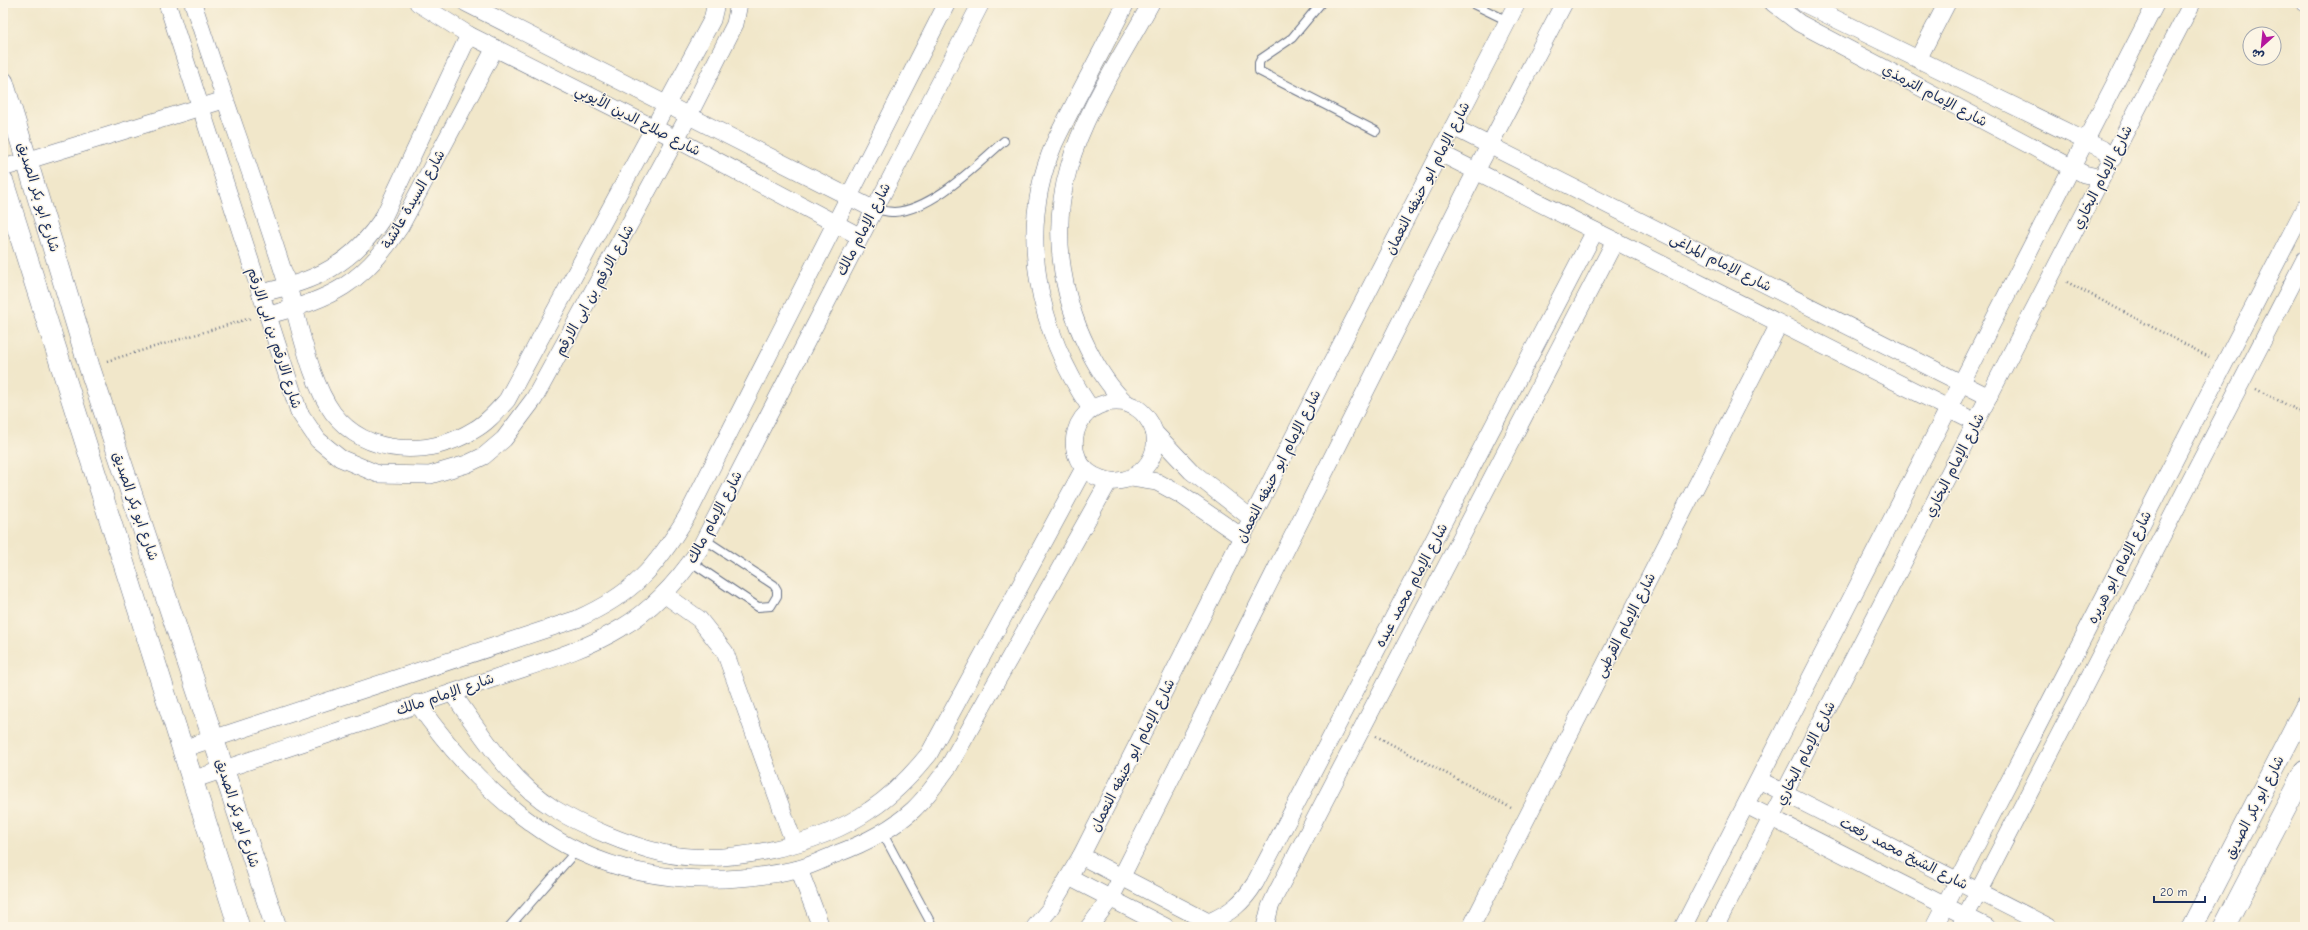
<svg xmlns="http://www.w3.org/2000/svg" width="2308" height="930" font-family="'Comic Neue','Playpen Sans Arabic',sans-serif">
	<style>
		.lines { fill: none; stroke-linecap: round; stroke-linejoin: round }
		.service-casing { stroke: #666f84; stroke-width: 10 }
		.minor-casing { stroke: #666f84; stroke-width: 18 }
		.tertiary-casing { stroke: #666f84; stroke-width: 22 }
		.path { stroke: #666f84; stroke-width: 2.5; stroke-dasharray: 1 3; stroke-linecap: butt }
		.service { stroke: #fff; stroke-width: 8 }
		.minor { stroke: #fff; stroke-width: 17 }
		.tertiary { stroke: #fff; stroke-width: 21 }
		.labels { text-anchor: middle; stroke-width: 3; stroke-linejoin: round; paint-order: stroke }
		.street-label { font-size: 14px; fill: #1b2f5e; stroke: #fcf5e5 }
	</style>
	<rect width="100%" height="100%" fill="#fcf5e5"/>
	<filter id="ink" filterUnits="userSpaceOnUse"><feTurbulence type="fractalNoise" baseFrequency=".025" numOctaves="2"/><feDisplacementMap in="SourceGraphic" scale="8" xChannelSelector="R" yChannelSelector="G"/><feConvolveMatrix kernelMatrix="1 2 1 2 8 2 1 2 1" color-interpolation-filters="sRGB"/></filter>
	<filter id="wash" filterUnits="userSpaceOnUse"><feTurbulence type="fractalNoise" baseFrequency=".012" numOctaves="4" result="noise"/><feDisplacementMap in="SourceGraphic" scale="16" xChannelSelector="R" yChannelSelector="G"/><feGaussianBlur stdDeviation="0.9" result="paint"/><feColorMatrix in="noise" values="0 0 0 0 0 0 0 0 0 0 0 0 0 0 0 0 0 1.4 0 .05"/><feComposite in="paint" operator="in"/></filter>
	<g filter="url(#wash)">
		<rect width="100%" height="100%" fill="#f1e7ca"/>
	</g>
	<g filter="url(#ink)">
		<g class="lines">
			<g class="service-casing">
				<g id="service">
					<polyline points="1321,3 1292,38 1261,59 1259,63 1259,71 1376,131"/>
					<polyline points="1471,3 1508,21"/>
					<path d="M873,209C880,210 888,212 894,212C933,210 976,165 1004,141"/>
					<polyline points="691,562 758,607 771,606 777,596 777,590 774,585 704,539"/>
					<polyline points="882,832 933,927"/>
					<polyline points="509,927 577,850"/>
				</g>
			</g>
			<g class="minor-casing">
				<g id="minor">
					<polyline points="167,3 299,412 318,440 340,458 378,474 430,475 467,464 484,456 504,439 534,399 689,115 735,24 739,3"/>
					<path d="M193,3C223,98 259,192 288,287C300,325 310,382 333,413C367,457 430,457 474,430C487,423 497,411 507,400L712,20L716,3"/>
					<polyline points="418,3 469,35 676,139 859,236"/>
					<polyline points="466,3 873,209"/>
					<polyline points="1773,3 1799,23 2084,174 2101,178"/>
					<polyline points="1803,3 2102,149 2113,158"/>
					<polyline points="2304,3 2305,3"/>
					<polyline points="1918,59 1947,3"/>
					<polyline points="1453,127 1989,397"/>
					<polyline points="1440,153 1976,422"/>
					<polyline points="3,168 224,100"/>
					<path d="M260,293C315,282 353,264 384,216L469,35"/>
					<path d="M268,315C330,300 364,283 400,227L495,48"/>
					<path d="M1127,403C1071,393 1055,464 1102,479C1131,489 1162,462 1154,431C1151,422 1144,412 1135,407C1132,405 1129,405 1126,403C1111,389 1097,367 1088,349C1060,293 1051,228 1069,167C1084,112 1124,53 1151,3"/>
					<path d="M1091,409C1038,331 1016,233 1054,144C1061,128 1070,113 1077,98C1094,66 1110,35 1126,3"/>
					<polyline points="1154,432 1191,471 1251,518"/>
					<polyline points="1132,478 1157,482 1181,495 1242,537"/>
					<polyline points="664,594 699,619 725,652 794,843"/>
					<path d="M452,693C481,733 510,781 553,808C582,826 628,845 662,853C722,867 819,846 870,810C893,795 911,776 929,754L1084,468"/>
					<path d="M417,703C455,756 496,802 552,837C625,882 716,888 798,869C811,866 824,859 836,854C863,844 891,830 913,810C927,797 938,781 949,766L1109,481"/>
					<path d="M182,749L577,619C633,594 656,568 687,516L947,3"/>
					<path d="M192,780C291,746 392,714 492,679C534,664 582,652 621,628C654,609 678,581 699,550L981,3"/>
					<polyline points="1759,780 2049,927"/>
					<polyline points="1746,805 1987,927"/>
					<polyline points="1081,856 1218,927"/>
					<polyline points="799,869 821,927"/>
					<polyline points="1069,877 1166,927"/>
					<path d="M1209,922C1230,913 1243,903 1255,883L1595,231"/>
					<polyline points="1035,927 1049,910 1081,856 1242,537 1517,3"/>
					<polyline points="1089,927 1111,898 1476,171 1564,3"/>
					<polyline points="1265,927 1270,907 1276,894 1615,241"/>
					<polyline points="1471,927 1779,324"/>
					<polyline points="1683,927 2156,3"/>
					<polyline points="1715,927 2192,3"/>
					<polyline points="1934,927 2305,207"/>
					<polyline points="1960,927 2305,259"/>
				</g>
			</g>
			<g class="tertiary-casing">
				<g id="tertiary">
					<polyline points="3,82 89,366 276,927"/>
					<polyline points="3,182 239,927"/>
					<polyline points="2192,927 2305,708"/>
					<polyline points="2224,927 2305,771"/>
				</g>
			</g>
			<g class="path">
				<polyline points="2067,282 2209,357"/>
				<polyline points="107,361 251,318"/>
				<polyline points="2256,389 2305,414"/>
				<polyline points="1376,736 1513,809"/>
			</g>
			<use href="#service" class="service"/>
			<use href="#minor" class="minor"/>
			<use href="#tertiary" class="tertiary"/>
		</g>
	</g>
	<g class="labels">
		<g class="street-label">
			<text transform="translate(1935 95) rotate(28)" y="5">شارع الإمام الترمذي</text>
			<text transform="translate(638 120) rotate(27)" y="5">شارع صلاح الدين الأيوبي</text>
			<text transform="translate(2102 177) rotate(-63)" y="5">شارع الإمام البخاري</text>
			<text transform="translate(1427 178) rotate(-63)" y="5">شارع الإمام ابو حنيفه النعمان</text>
			<text transform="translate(39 197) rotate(73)" y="5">شارع ابو بكر الصديق</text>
			<text transform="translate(413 199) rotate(-60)" y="5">شارع السيدة عائشة</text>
			<text transform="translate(863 229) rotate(-63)" y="5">شارع الإمام مالك</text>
			<text transform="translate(1721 262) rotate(27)" y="5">شارع الإمام المراغى</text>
			<text transform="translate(594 290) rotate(-61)" y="5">شارع الارقم بن ابى الارقم</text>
			<text transform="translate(275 338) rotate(72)" y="5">شارع الارقم بن ابى الارقم</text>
			<text transform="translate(1954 465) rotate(-63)" y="5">شارع الإمام البخاري</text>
			<text transform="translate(1278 466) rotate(-63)" y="5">شارع الإمام ابو حنيفه النعمان</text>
			<text transform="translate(136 506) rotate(71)" y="5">شارع ابو بكر الصديق</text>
			<text transform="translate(714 517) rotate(-62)" y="5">شارع الإمام مالك</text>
			<text transform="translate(2119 567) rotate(-63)" y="5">شارع الإمام ابو هريره</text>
			<text transform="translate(1411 585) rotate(-62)" y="5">شارع الإمام محمد عبده</text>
			<text transform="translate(1625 625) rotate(-63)" y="5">شارع الإمام القرطبى</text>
			<text transform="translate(445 694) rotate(-19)" y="5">شارع الإمام مالك</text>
			<text transform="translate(1805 753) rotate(-63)" y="5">شارع الإمام البخاري</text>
			<text transform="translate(1132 755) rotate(-63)" y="5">شارع الإمام ابو حنيفه النعمان</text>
			<text transform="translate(2254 807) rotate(-63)" y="5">شارع ابو بكر الصديق</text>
			<text transform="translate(238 813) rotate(72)" y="5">شارع ابو بكر الصديق</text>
			<text transform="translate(1904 853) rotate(27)" y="5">شارع الشيخ محمد رفعت</text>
		</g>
	</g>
	<rect width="2308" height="930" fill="none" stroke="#fcf5e5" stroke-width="16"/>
	<g transform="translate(2262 46) rotate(207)"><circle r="19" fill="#fcf5e5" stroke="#a2a6af"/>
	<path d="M0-3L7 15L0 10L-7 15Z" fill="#b5179e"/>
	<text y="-6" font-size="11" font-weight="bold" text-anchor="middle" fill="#1b2f5e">ش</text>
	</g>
	<path d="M2154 896v6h51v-6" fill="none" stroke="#1b2f5e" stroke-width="2"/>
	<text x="2160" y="896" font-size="12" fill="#1b2f5e" stroke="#fcf5e5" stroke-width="3" paint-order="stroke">20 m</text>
</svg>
